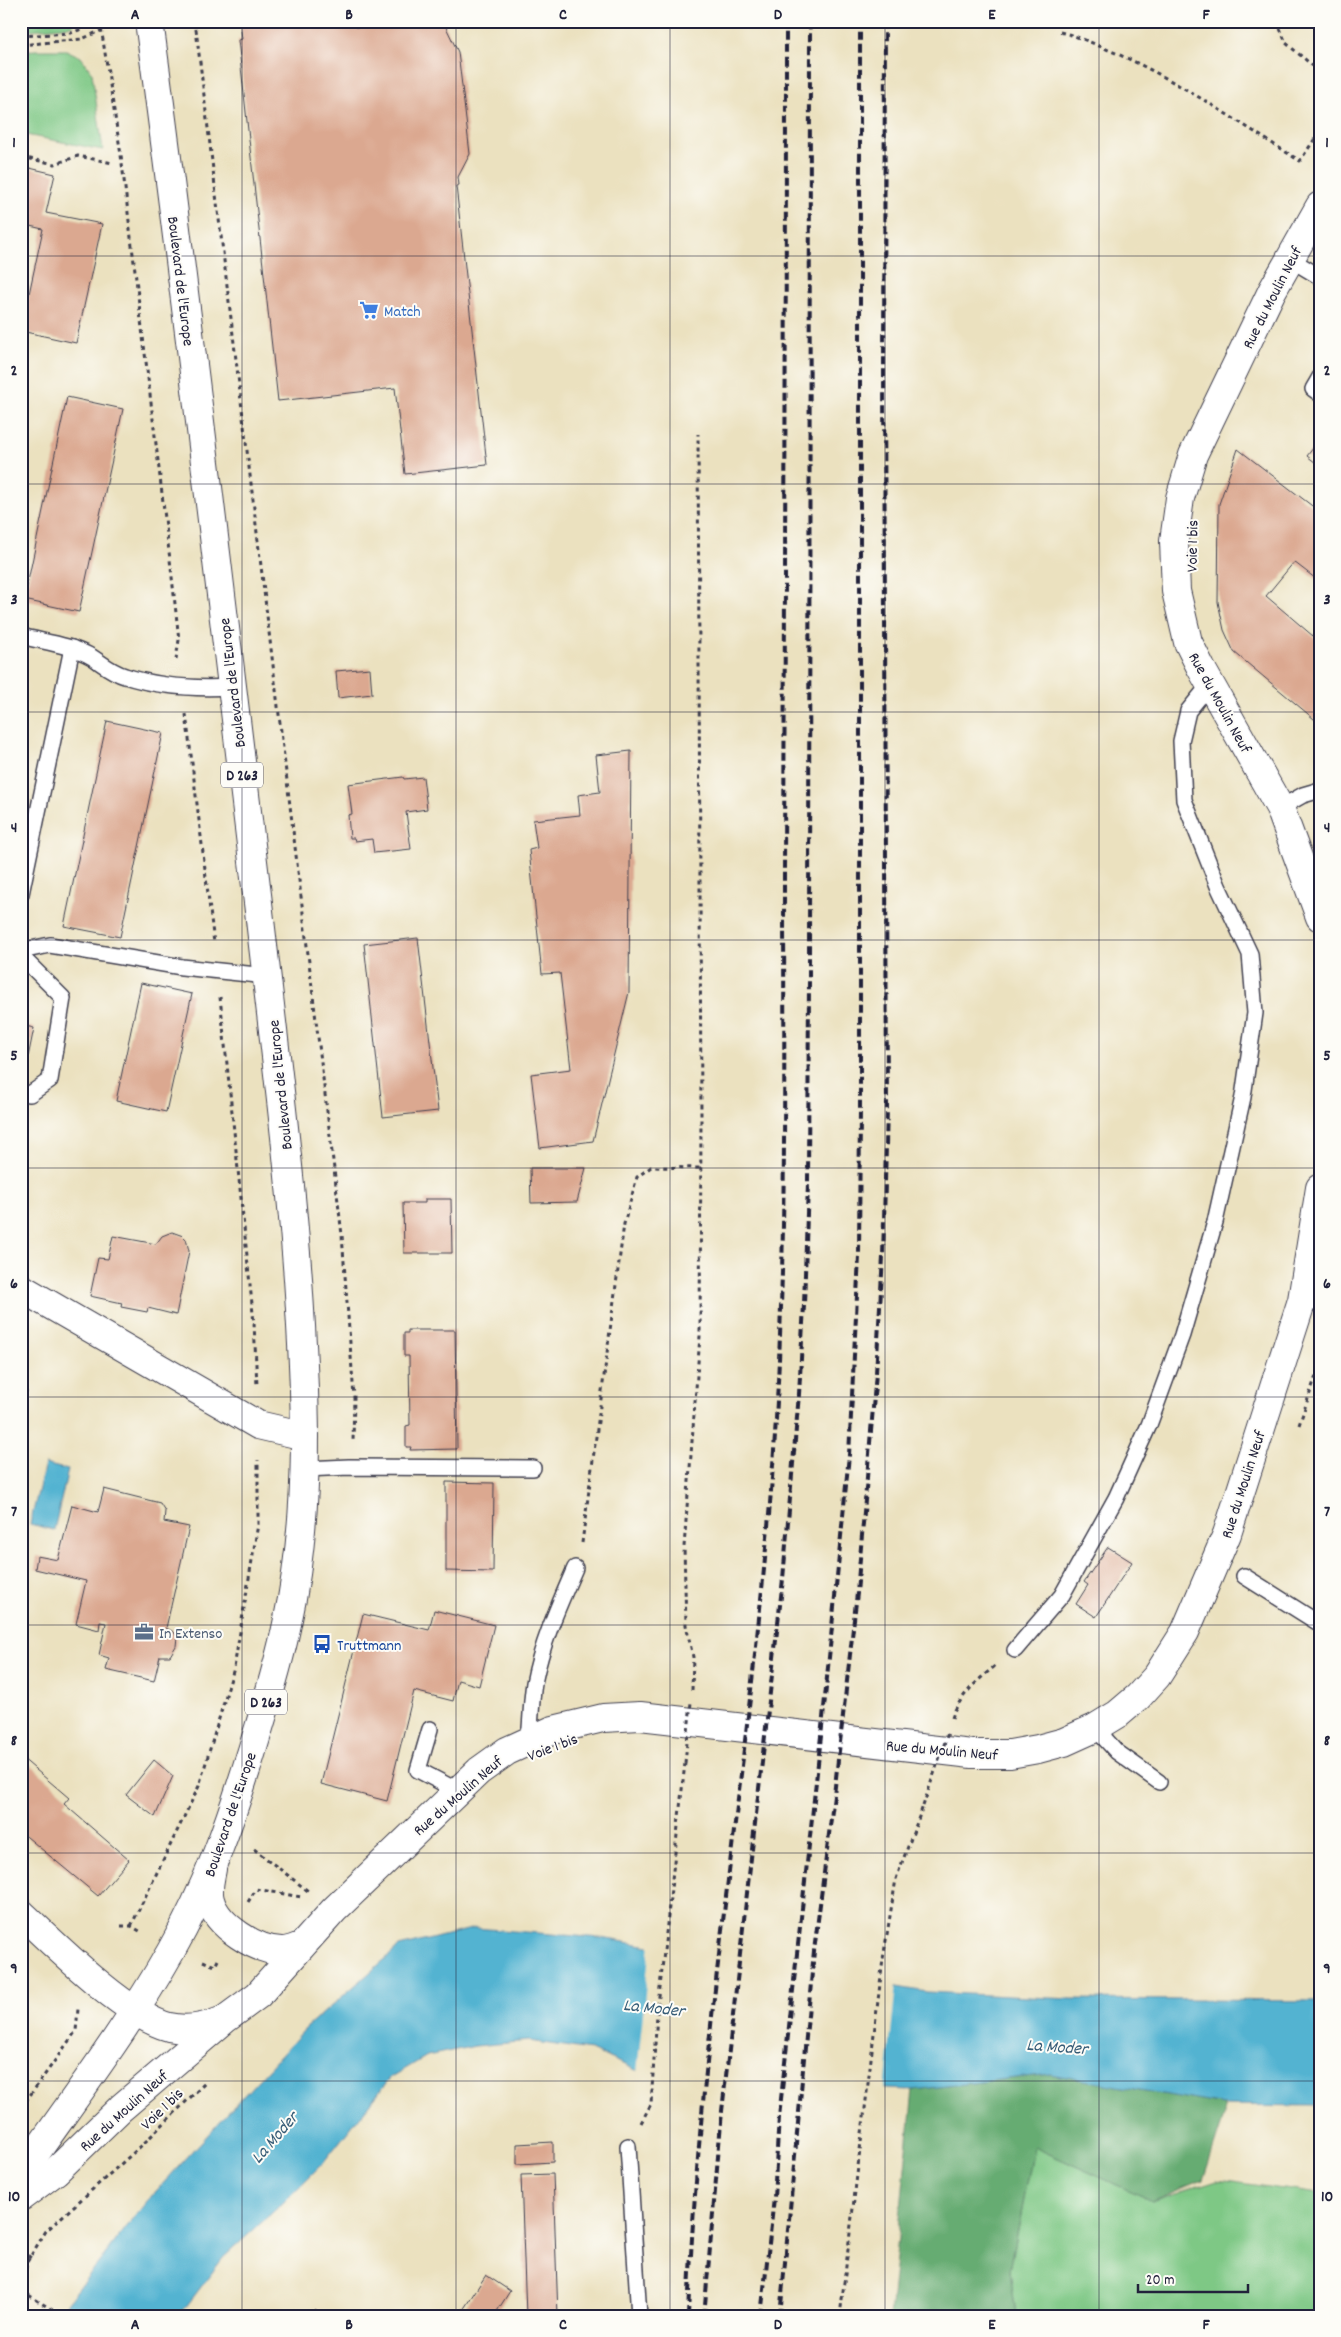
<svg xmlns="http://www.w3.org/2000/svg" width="1341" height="2337" font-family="Dekko,sans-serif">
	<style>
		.green { fill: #7ec885; stroke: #507560 }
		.forest { fill: #66ac72; stroke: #446756 }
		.water { fill: #53b3d1; stroke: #3a6a86 }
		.pier { fill: #ebe1bf }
		.building { fill: #dba890 }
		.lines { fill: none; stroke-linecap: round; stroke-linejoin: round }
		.lane-casing { stroke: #403f4f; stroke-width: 18 }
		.street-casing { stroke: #403f4f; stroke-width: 30 }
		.primary-casing { stroke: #403f4f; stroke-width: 30 }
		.path { stroke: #403f4f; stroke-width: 3; stroke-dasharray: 4 4; stroke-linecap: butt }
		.lane { stroke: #fff; stroke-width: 15 }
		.street { stroke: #fff; stroke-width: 28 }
		.primary { stroke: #fff; stroke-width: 28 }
		.rail { stroke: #22223b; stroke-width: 4; stroke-dasharray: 8 4; stroke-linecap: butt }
		.path-bridge { stroke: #403f4f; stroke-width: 3; stroke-dasharray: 4 4; stroke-linecap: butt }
		.grid { fill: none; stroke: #22223b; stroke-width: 1; stroke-opacity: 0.55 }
		.labels { text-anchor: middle; stroke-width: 4; stroke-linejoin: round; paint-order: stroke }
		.shield { fill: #fdfcf7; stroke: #646373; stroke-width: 1 }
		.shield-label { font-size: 15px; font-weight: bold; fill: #22223b }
		.street-label { font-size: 16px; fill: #22223b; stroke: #fdfcf7 }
		.shop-label { font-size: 16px; fill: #366cbe; stroke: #fdfcf7; text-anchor: start }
		.service-label { font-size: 16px; fill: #4e5e75; stroke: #fdfcf7; text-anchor: start }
		.transit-label { font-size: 16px; fill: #164399; stroke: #fdfcf7; text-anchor: start }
		.water-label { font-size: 18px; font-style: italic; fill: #365c77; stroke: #fdfcf7 }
		.neatline { fill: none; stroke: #22223b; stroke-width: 2 }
		.grid-label { font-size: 16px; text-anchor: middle; font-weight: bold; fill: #22223b }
	</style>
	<rect width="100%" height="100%" fill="#fdfcf7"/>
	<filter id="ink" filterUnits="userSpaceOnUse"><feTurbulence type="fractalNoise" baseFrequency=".02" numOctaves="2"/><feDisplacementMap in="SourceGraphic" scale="10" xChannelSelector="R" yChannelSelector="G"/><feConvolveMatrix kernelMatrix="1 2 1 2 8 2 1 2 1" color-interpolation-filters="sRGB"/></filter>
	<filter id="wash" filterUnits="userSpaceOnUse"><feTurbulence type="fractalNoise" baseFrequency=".0096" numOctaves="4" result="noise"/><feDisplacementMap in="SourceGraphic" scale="20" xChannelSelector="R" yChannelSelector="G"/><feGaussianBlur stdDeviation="1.12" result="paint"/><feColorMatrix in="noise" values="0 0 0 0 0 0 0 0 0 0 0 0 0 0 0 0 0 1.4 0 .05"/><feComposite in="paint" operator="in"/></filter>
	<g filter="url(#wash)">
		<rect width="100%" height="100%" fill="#ebe1bf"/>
		<g class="green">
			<polygon points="21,21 77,21 72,26 21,31"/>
			<polygon points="36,50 66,50 81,57 92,73 103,150 21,134 21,51"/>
			<polygon points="1034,2147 1152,2201 1217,2180 1320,2194 1320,2316 1016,2316 1010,2270"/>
		</g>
		<polygon class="forest" points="1050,2074 1224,2105 1224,2116 1203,2180 1152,2201 1034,2147 1010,2270 1016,2316 890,2316 913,2090"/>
		<g class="water">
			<polygon points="45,1464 68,1470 54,1530 30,1524"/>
			<polygon points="475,1928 601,1938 927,1992 1070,1999 1320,2001 1320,2106 1224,2105 1050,2074 913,2090 675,2081 645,2074 591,2050 529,2041 475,2046 427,2056 390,2078 322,2164 285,2201 223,2258 179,2316 57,2316 147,2201 305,2029 399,1947"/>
		</g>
		<polygon class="pier" points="650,1944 896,1984 885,2091 675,2084 637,2073"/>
		<g id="blocks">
			<g class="building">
				<polygon points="240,21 356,21 356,27 407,21 443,21 458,52 470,154 458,177 459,185 456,186 487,465 405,474 395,388 278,401 238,40 242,39"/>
				<polygon points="21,166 55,174 46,213 102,224 76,343 21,331 43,229 21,224"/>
				<polygon points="67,397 123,409 79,612 24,600"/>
				<polygon points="1320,439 1320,466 1307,456"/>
				<polygon points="1238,449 1320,512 1320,582 1294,562 1266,596 1320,642 1320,724 1234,652 1224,630 1218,602 1219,504"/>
				<polygon points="370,668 372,694 338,698 336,671"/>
				<polygon points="107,721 163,733 120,937 64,926"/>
				<polygon points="631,751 629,992 593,1141 540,1148 531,1074 571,1069 560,973 542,974 529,850 537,848 533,820 580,815 578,795 600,792 596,755"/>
				<polygon points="403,777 404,779 423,777 427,809 406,812 411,849 374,853 372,839 355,841 354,838 350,838 348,815 352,814 348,784"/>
				<polygon points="418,938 438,1111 383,1117 364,944"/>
				<polygon points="141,983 192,994 166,1112 116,1101"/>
				<polygon points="21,1025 34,1028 25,1072 21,1071"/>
				<polygon points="530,1168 586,1168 577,1202 531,1203"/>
				<polygon points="425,1199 451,1199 452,1253 404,1253 403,1203 425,1203"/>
				<polygon points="172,1232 183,1236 186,1239 189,1251 176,1315 148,1308 147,1312 121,1307 122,1303 90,1296 98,1258 108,1259 113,1236 156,1244 162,1236"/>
				<polygon points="408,1330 455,1330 457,1449 410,1450 411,1447 406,1447 406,1426 410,1425 409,1356 404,1356 404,1333 408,1333"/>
				<polygon points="21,1390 27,1391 22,1413 21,1413"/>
				<polygon points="446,1482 494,1483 493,1572 446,1571"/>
				<polygon points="104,1489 160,1503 165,1511 164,1522 189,1527 166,1628 174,1632 177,1637 176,1646 170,1656 160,1656 154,1681 106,1670 109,1658 99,1655 106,1623 100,1622 99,1630 76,1624 86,1581 35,1569 37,1556 58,1560 72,1505 98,1512"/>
				<polygon points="1108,1547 1132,1562 1096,1617 1076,1604 1088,1585 1084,1582"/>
				<polygon points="434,1610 494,1625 479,1686 458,1680 453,1701 414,1691 387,1801 321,1784 363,1614 429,1630"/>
				<polygon points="21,1757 69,1798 64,1804 129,1860 98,1896 21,1832"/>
				<polygon points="154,1760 173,1776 155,1817 126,1795"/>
				<polygon points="553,2142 553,2162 517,2164 517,2144"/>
				<polygon points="553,2174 558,2316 526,2316 521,2175"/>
				<polygon points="486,2275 510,2291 494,2316 459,2316"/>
				<polygon points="315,2309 324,2316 310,2316"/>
			</g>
		</g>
	</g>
	<g filter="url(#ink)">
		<use href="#blocks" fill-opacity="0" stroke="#403f4f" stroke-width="1"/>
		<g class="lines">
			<g class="lane-casing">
				<g id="lane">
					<polyline points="1290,259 1320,277"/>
					<polyline points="1320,377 1313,389 1320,394"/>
					<path d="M21,636C44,642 71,645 92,657C103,664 111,672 125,676C159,687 196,689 232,687"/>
					<polyline points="1280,808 1303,795 1320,790"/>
					<polyline points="21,894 72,648"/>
					<polyline points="21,951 50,945 182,967 267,976"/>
					<polyline points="21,956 63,998 50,1080 30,1094 21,1093"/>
					<polyline points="1302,1300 1320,1304"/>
					<polyline points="305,1469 349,1467 533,1468"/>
					<polyline points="1244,1576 1320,1624"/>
					<polyline points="1015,1650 1062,1595 1116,1498 1149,1425 1182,1335 1215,1222 1243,1097 1255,1013 1250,954 1218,886 1184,800 1181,741 1188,711 1210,684"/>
					<polyline points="1095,1728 1117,1752 1159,1782"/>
					<polyline points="430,1729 418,1770 456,1790"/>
					<path d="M529,1740C531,1721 531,1702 534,1683C542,1642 559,1605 575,1568"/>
					<polyline points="628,2146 639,2316"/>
				</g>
			</g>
			<g class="street-casing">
				<g id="street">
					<polyline points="1320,206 1272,291 1193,455 1180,498 1174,541 1176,591 1188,642 1201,668 1280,808 1320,917"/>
					<polyline points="21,1288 258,1425 305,1436"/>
					<path d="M212,1869C210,1880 207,1889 210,1900C217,1926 257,1951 282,1951C289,1951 295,1948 301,1946"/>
					<path d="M21,1913C55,1945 126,2016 169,2027C187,2031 204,2028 221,2021"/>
					<polyline points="21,2197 56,2171 121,2108 224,2020 258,1995 334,1910 479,1771 507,1751 553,1730 603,1718 640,1716 972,1754 1010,1754 1038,1749 1064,1742 1095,1728 1118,1714 1138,1697 1157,1676 1185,1632 1227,1534 1302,1300 1320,1188"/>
				</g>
			</g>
			<g class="primary-casing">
				<path id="primary" d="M21,2174C72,2101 127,2029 171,1951C207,1888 230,1822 251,1754C264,1711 278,1668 287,1624C312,1510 306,1394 298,1279C289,1156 273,1033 259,911C223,614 189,317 149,21"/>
			</g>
			<g class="path">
				<polyline points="100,21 121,155 171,568 179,640 176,659"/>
				<polyline points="195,21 342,1235 354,1397 353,1442"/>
				<polyline points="1277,21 1286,43 1320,72"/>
				<path d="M1060,32C1078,36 1094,44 1111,51C1178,80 1238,122 1300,161L1320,131"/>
				<polyline points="21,36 71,33 79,30 90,21"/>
				<polyline points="21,45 82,39 102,30"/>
				<polyline points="21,157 55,164 78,156 113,163"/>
				<polyline points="186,714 214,943"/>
				<polyline points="220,997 254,1323 257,1386"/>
				<polyline points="1299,1425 1320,1364"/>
				<polyline points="582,1543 624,1224 637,1177 651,1167 701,1168"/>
				<polyline points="692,1690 693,1657 686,1625 684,1547 700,1336 701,1118 698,434"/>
				<path d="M952,1718C959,1696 978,1680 995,1666"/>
				<polyline points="254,1849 308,1891"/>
				<polyline points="248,1902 256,1889 301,1897"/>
				<polyline points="121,1926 131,1926 143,1933"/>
				<polyline points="131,1926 199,1786 234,1668 258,1524 258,1460"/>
				<polyline points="203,1961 215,1966 218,1960"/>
				<polyline points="21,2108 76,2031 78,2009"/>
				<polyline points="641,2123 651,2104 657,2014 685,1763"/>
				<polyline points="21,2251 34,2260"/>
				<polyline points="22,2291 62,2316"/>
				<polyline points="21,2293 27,2262 46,2231 141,2146 205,2083"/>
				<polyline points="840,2316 883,1959 896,1879 923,1806"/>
			</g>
			<use href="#lane" class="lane"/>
			<use href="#street" class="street"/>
			<use href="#primary" class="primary"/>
			<g class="rail">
				<path d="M688,2316C699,2031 752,1749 773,1465C787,1269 784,1072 784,876C785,591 786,306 786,21"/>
				<polyline points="704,2316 722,2111 783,1579 799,1394 804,1305 808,1183 809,979 810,21"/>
				<polyline points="761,2316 774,2198 779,2117 823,1718 849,1455 859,1256 860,1107 860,21"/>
				<polyline points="780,2316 814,1951 834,1795 857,1593 876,1373 883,1257 887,1108 884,372 885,21"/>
			</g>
			<g class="path-bridge">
				<polyline points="685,1763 691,1702"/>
				<polyline points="923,1806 948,1733"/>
			</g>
		</g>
	</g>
	<path class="grid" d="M242,21V2316M456,21V2316M670,21V2316M885,21V2316M1099,21V2316M21,256H1320M21,484H1320M21,712H1320M21,940H1320M21,1168H1320M21,1397H1320M21,1625H1320M21,1853H1320M21,2081H1320"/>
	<defs>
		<g id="supermarket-bare" transform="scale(1.5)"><path d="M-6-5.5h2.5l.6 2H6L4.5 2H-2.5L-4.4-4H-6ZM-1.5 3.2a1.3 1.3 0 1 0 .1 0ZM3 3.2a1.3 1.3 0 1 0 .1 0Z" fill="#3f7fe0" stroke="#fdfcf7" stroke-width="2.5" paint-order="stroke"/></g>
		<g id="office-bare" transform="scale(1.5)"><path d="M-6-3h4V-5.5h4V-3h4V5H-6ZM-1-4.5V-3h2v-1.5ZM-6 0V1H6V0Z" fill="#5c6f8a" stroke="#fdfcf7" stroke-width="2.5" paint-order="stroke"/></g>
		<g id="bus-bare" transform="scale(1.5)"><path d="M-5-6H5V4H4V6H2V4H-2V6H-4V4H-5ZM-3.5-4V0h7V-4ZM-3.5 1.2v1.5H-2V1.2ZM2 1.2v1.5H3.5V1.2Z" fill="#1a4fb4" stroke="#fdfcf7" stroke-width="2.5" paint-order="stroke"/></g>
	</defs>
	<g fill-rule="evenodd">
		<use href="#supermarket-bare" x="369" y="310"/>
		<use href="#office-bare" x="144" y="1632"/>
		<use href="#bus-bare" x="322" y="1644"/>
	</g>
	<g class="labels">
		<g class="shield">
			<rect x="221" y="762.5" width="42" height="25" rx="4"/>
			<rect x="245" y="1689.5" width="42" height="25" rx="4"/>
		</g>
		<g class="shield-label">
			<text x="242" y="780">D 263</text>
			<text x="266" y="1707">D 263</text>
		</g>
		<g class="street-label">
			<text transform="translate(182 281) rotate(83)" y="6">Boulevard de l'Europe</text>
			<text transform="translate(1271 297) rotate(-63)" y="6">Rue du Moulin Neuf</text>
			<text transform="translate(1191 546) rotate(-89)" y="6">Voie 1 bis</text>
			<text transform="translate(231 683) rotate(-97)" y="6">Boulevard de l'Europe</text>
			<text transform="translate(1221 702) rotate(61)" y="6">Rue du Moulin Neuf</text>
			<text transform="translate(279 1085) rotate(-96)" y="6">Boulevard de l'Europe</text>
			<text transform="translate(1242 1484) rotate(-72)" y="6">Rue du Moulin Neuf</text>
			<text transform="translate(552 1746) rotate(-21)" y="6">Voie 1 bis</text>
			<text transform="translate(942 1749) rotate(5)" y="6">Rue du Moulin Neuf</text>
			<text transform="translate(457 1795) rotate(-41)" y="6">Rue du Moulin Neuf</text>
			<text transform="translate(229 1814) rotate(-71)" y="6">Boulevard de l'Europe</text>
			<text transform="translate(161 2108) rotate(-44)" y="6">Voie 1 bis</text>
			<text transform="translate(123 2110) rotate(-42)" y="6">Rue du Moulin Neuf</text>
		</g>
		<g class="shop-label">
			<text x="384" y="316">Match</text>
		</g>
		<g class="service-label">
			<text x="159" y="1638">In Extenso</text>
		</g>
		<g class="transit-label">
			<text x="337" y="1650">Truttmann</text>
		</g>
		<g class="water-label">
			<text transform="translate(654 2007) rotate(6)" y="6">La Moder</text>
			<text transform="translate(1057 2046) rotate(4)" y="6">La Moder</text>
			<text transform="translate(274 2137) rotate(-49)" y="6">La Moder</text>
		</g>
	</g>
	<rect width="1341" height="2337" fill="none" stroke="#fdfcf7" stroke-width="55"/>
	<path d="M1138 2284v8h110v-8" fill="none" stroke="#22223b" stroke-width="2.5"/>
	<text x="1146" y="2284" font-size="15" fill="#22223b" stroke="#fdfcf7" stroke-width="4" paint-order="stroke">20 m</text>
	<rect x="28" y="28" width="1286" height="2282" class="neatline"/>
	<g class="grid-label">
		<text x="135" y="19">A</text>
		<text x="349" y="19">B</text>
		<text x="563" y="19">C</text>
		<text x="778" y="19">D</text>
		<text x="992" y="19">E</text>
		<text x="1206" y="19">F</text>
		<text x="14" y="147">1</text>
		<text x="1327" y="147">1</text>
		<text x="14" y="375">2</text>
		<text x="1327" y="375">2</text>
		<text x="14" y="604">3</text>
		<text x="1327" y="604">3</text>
		<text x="14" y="832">4</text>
		<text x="1327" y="832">4</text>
		<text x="14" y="1060">5</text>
		<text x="1327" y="1060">5</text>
		<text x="14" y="1288">6</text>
		<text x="1327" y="1288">6</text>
		<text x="14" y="1516">7</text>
		<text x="1327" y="1516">7</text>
		<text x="14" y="1745">8</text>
		<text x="1327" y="1745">8</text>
		<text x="14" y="1973">9</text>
		<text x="1327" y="1973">9</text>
		<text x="14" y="2201">10</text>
		<text x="1327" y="2201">10</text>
		<text x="135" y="2329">A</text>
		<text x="349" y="2329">B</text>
		<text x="563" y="2329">C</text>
		<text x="778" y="2329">D</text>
		<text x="992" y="2329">E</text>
		<text x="1206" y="2329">F</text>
	</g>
</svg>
